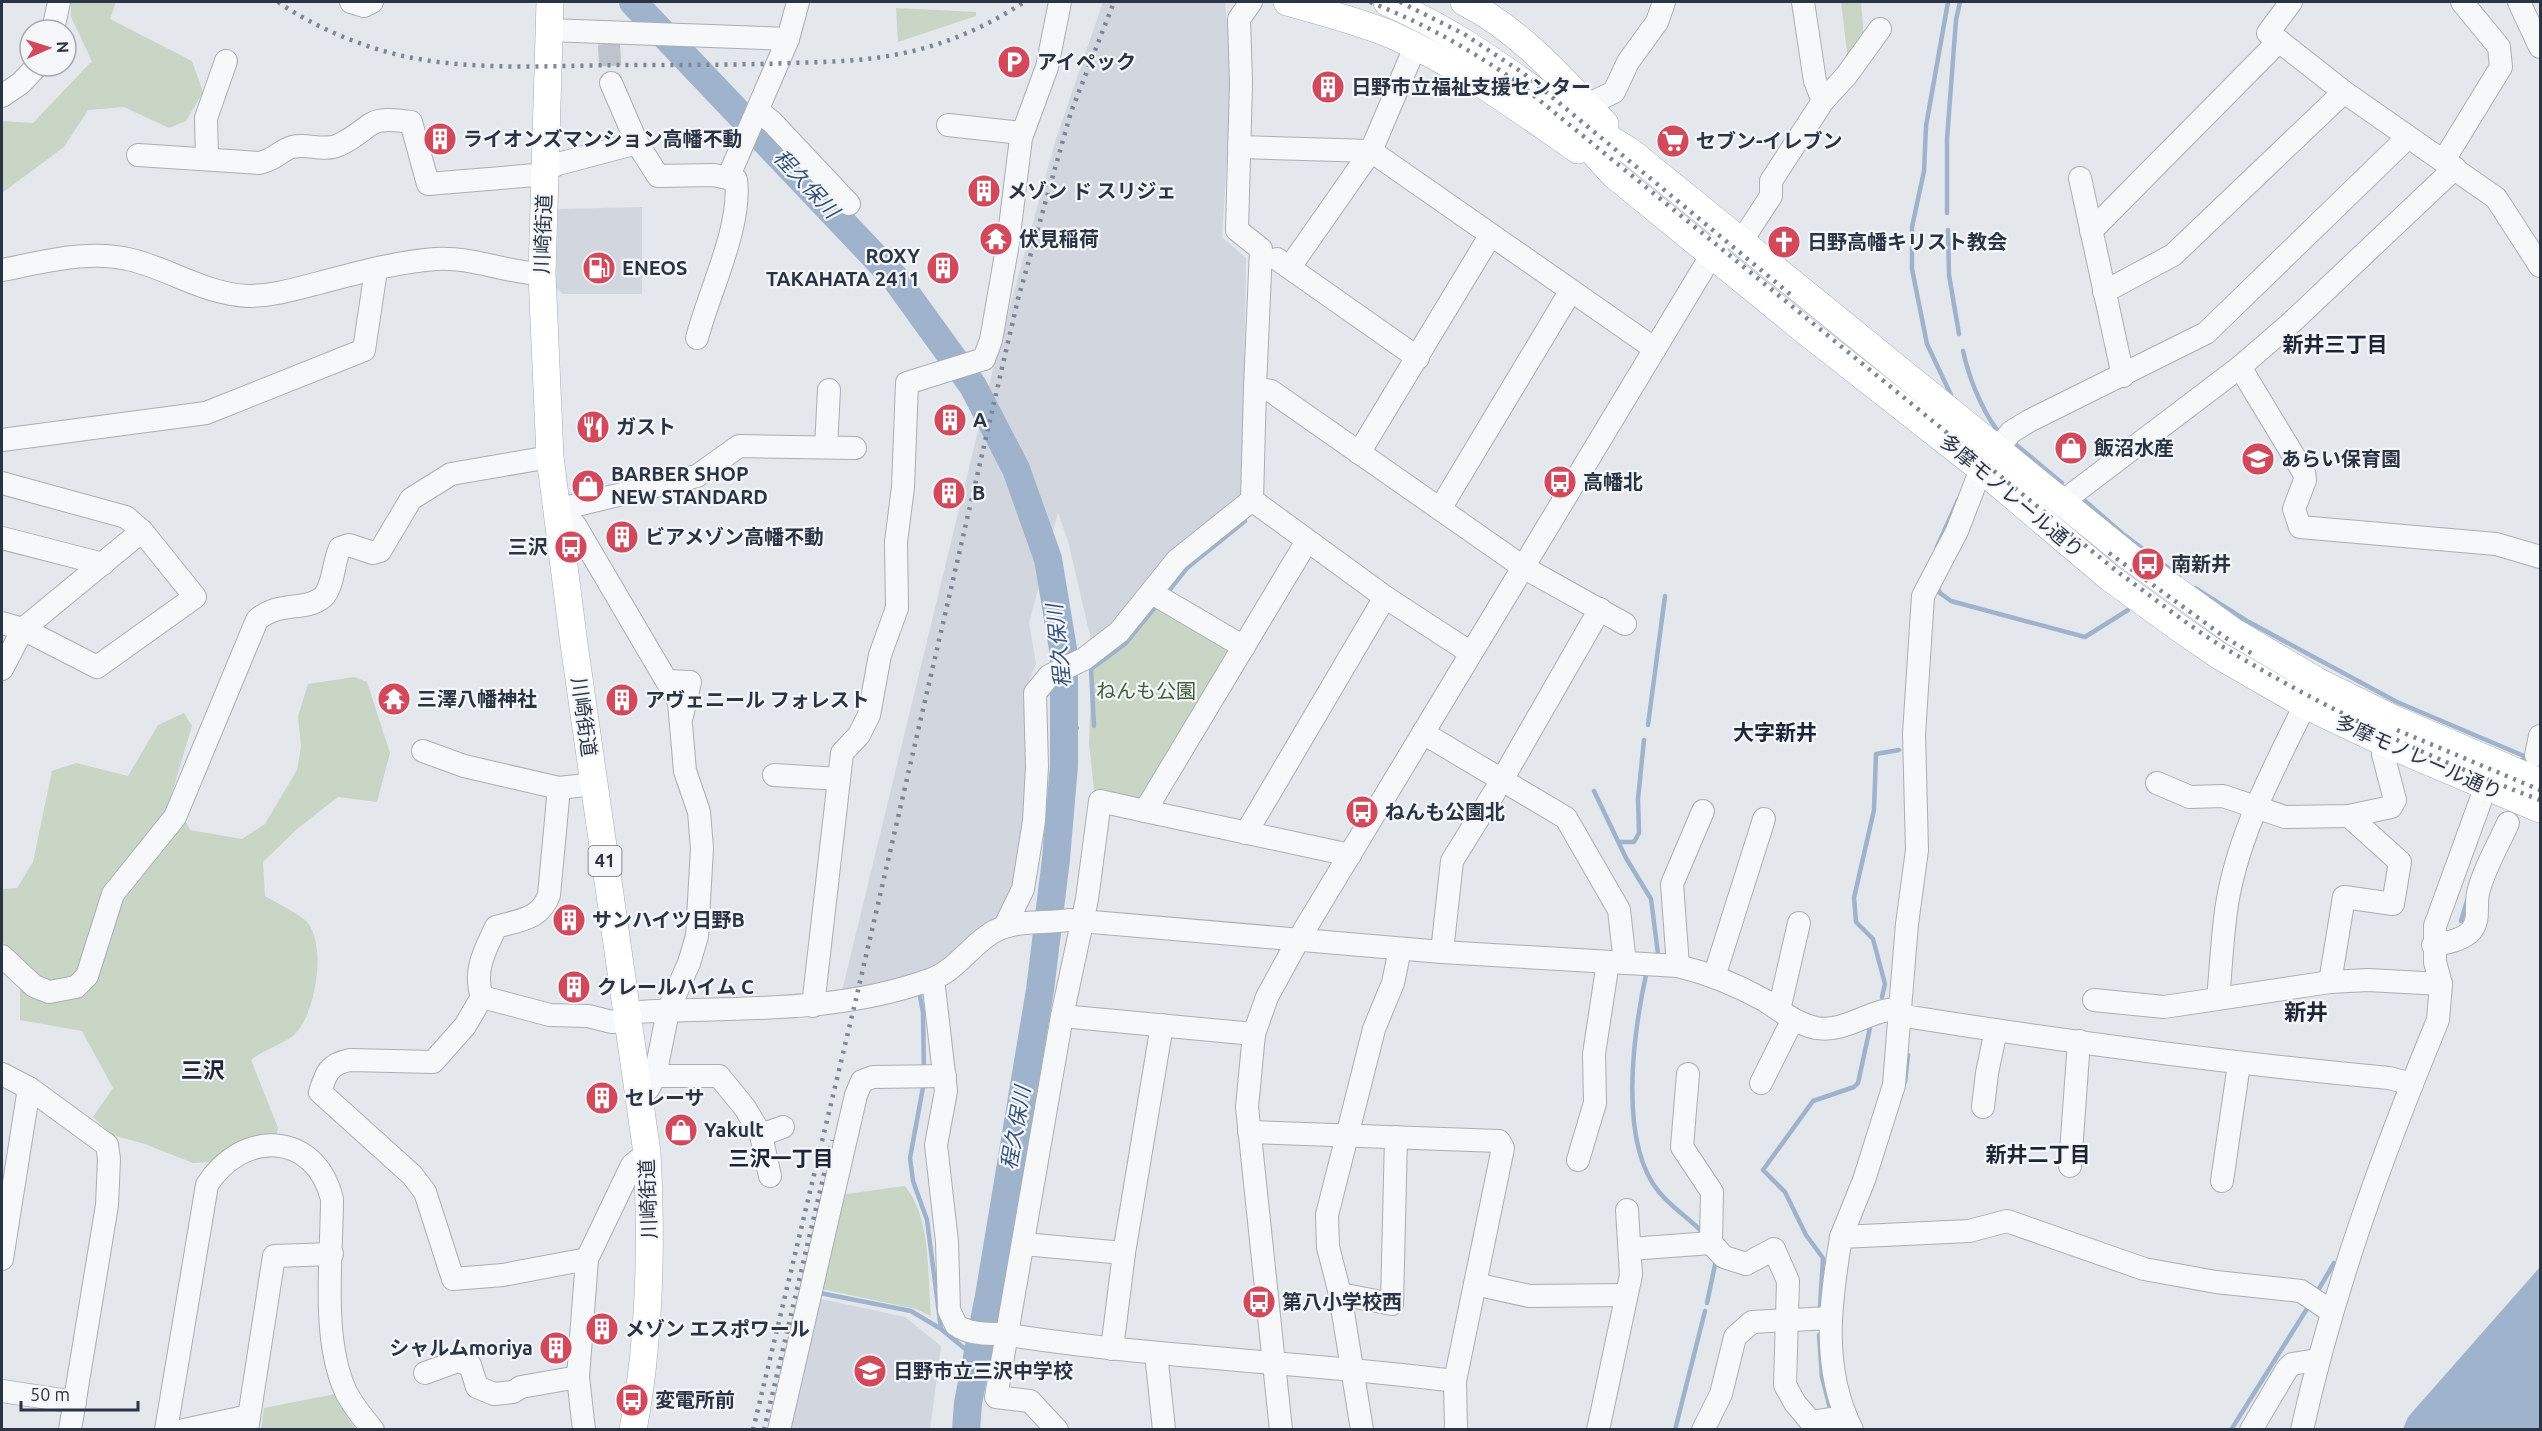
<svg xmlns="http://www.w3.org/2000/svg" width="2542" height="1431" font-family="Ubuntu,'Noto Sans JP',sans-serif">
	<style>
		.built { fill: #d2d6de }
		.green { fill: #c9d6c5 }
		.water { fill: #9fb4cc }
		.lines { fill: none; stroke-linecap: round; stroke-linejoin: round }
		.stream { stroke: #9fb4cc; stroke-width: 4.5 }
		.river { stroke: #9fb4cc; stroke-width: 28 }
		.minor-tunnel { stroke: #bfc3cb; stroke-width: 22; stroke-dasharray: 22 11; stroke-linecap: butt }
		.minor-casing { stroke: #a9aeb7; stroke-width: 24 }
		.major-casing { stroke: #a3abb8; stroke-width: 28 }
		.minor { stroke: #f7f8fa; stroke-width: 22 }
		.major { stroke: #fff; stroke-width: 27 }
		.rail { stroke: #7d8696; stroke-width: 4.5; stroke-dasharray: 3 6; stroke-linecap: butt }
		.labels { text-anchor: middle; stroke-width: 4.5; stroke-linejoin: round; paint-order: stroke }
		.shield { fill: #f4f6f9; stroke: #676e7b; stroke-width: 1.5 }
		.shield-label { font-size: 18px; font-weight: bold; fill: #2b3445 }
		.poi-label { font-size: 20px; font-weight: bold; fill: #2b3445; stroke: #f4f6f9; text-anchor: start }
		.street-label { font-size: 20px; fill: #2b3445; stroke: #f4f6f9 }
		.park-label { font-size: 20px; fill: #3f6138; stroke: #f4f6f9 }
		.water-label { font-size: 21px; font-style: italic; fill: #34527a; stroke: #f4f6f9 }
		.neighbourhood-label { font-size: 21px; font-weight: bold; fill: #1d2536; stroke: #f4f6f9 }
		.quarter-label { font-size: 22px; font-weight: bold; fill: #1d2536; stroke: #f4f6f9 }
	</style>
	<rect width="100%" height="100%" fill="#e4e7ec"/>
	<g class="built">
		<polygon points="1103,2 1225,2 1232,81 1222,237 1246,258 1242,501 1092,644 1068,541 1058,513 1029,623 1036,664 1027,685 1029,750 1018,876 997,918 928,971 842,991 995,361 1055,142"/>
		<polygon points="642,207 642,294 563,294 556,288 558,209"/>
		<polygon points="821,1299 905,1317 941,1346 930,1429 787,1430"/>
	</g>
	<g class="green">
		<polygon points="71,2 116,2 110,19 192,61 203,92 186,121 169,128 124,107 88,110 64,147 2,193 2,121 33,123 92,61 71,17"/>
		<polygon points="1841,2 1861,2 1864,39 1848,60"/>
		<polygon points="896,8 976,12 976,16 898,42"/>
		<polygon points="1154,603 1229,650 1146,798 1130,800 1094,790 1089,743 1092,663"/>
		<path d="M354,677L367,682L390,753L377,802L338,797L297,829L263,862L265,896C278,904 294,911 305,920C328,941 316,1014 295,1034C286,1043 263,1050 251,1060L278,1128L271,1158L193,1163L145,1144L112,1135L93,1117L113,1088L82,1031L20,1020V959L2,942V889L17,888L33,862L52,771L76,763L128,776L158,725L184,713L192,726L172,793L190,830L242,839L265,824L297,770L301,747L298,716L308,684Z"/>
		<path d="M905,1186C932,1220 927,1274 931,1316L916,1309L822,1289L839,1195Z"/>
		<polygon points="335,1394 355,1429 261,1430 264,1408"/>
	</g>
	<polygon class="water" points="2540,1267 2540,1429 2403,1429 2408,1417"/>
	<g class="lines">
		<g class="stream">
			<polyline points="1948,2 1926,126 1924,171 1912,227 1912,269 1927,344 1951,395"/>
			<polyline points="1947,213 1947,139 1956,20 1960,2"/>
			<polyline points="1948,230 1949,275 1959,334"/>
			<path d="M1963,351C1969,378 1981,408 1997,430"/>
			<polyline points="2014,443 2062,483"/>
			<polyline points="2085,501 2123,534 2179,576"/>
			<polyline points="1937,547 1958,500"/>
			<polyline points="1936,585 1940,593 1951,601 2085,637 2128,610"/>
			<polyline points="2195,588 2247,621 2397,702 2524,756 2523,760"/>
			<polyline points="1167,593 1187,568 1245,521"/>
			<polyline points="1648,725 1665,596"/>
			<polyline points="1094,726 1091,669 1125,644 1156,606"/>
			<polyline points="1064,730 1077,728"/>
			<polyline points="1594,791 1626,858 1651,899 1658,954"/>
			<polyline points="1620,842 1634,842 1639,833 1638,799 1644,740"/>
			<polyline points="2461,921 2467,901"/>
			<path d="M1647,970C1634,1029 1617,1141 1659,1192C1671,1207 1689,1218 1702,1232"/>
			<polyline points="920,996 923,1013 924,1071"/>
			<polyline points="1882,997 1885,984 1873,939 1856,922 1854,898 1874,810 1876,754 1899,750"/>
			<polyline points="924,1082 910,1158 913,1181 927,1220 941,1329 976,1358"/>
			<polyline points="1905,1082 1908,1055"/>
			<polyline points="820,1293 911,1311 941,1329"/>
			<polyline points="2316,1294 2334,1263"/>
			<polyline points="1707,1303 1716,1260"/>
			<polyline points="1820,1307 1823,1258 1806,1235 1785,1192 1763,1170 1813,1101 1854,1087 1858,1083 1871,1023"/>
			<polyline points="1819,1335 1822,1377 1830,1408"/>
			<polyline points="1675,1430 1705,1311"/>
			<polyline points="2231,1430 2310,1304"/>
		</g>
		<polyline class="river" points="633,2 895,278 973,386 1016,469 1048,559 1064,655 1064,765 1056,859 1040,990 989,1296 968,1403 966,1430"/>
		<polyline class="minor-tunnel" points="609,44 611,83"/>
		<g class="minor-casing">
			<g id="minor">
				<polyline points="351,2 364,6 372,2"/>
				<polyline points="1251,2 1239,19 1241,83 1237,230 1261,249 1255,388"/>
				<polyline points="1803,2 1815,81 1823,101"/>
				<polyline points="2519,2 2540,47"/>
				<polyline points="53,30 59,2"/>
				<polyline points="549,30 788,39"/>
				<polyline points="2279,41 2344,92 2496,198 2540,266"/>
				<path d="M611,83L637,143L658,176L714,175L736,180C742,226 709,292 697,338"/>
				<polyline points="2,96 21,83 37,66"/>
				<polyline points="1587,105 1614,92 1628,62 1657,22 1664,2"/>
				<polyline points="758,111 772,122 849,204"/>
				<polyline points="948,125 1022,133"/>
				<polyline points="1239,147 1371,151 1655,349"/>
				<path d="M138,155L259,163C275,160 281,150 292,147C308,143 323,152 339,145C376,127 363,115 411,122L428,184L536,175L558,164L637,143"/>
				<polyline points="207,159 206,118 226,61"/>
				<polyline points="2444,160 2501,67 2499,47 2462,2"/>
				<polyline points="728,178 788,39 798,2"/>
				<polyline points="2080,178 2123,376"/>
				<polyline points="2091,231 2279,41 2268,33 2291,2"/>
				<polyline points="1741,242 1771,196 1771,181 1823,101 1846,76 1880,29"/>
				<polyline points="1277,259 1418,358"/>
				<polyline points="1290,267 1371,151 1415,47"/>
				<path d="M2,270C43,262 90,249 132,260C172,270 205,294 248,296C272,296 296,289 319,283C357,273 396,262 435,259C472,256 505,273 542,274"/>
				<polyline points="2104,292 2173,255 2344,92"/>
				<polyline points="2240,367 2304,473 2305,480 2294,509 2300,527 2496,544 2540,557"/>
				<polyline points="2,440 206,413 364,350 376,270"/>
				<polyline points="826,447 829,390"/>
				<polyline points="1359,453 1490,236"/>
				<polyline points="2,483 126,517 142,531 195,597 97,667 23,629 2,623"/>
				<polyline points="1252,500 1385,597 1471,653"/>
				<polyline points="2062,502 2240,367 2292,322 2455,168"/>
				<polyline points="1440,509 1570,292"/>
				<polyline points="556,510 575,525 679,702 685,771 699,812 702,848 697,936 689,963 668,1011 655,1076"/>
				<polyline points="556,510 697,476 739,446 855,448"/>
				<polyline points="2,538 103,564"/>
				<polyline points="1152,593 1244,647"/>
				<polyline points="2,669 23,629 142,531"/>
				<polyline points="667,681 690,682 682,716"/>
				<polyline points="1423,733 1566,818 1619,910 1625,963"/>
				<polyline points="423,751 464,766 559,788"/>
				<polyline points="2536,755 2540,736"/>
				<polyline points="774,775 839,779"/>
				<polyline points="2157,783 2190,797 2223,796 2285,817 2349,816 2391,807 2395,800 2383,754 2387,744"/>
				<polyline points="1145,811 1350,855"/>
				<polyline points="1246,833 1385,597"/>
				<polyline points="1005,926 1023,889 1034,821 1037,766 1035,693 1049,676 1084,659 1119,632 1177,560 1252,500 1255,388 1271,391 1523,567 1625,624"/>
				<path d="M2433,945C2446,943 2459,941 2469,933C2481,922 2475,907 2478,893C2484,868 2498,846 2508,823"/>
				<path d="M1442,952L1678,966C1707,973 1737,985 1764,1000C1782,1011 1794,1023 1816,1028C1847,1033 1871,1008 1900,1009L1907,924L1917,850L1914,734L1923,596L1957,531L1981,469L2011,432L2029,421L2206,333L2408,137"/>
				<path d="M2,956L34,986L49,992L76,987L87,976L113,894L175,817L257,620C279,600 306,612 323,597C334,586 333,562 340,548L349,545L373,553L380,551L411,499L451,474L550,457"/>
				<polyline points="1678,966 1672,884 1703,811"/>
				<polyline points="1714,977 1764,819"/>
				<path d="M933,979L946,1091L936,1145L947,1242L949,1310L956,1325C971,1336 992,1333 1009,1335C1157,1358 1307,1362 1455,1381"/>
				<polyline points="2330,982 2344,897 2393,904 2400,862 2349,816"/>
				<path d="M482,997C473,971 485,950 496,927C519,920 540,920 549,895L559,788L594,784"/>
				<path d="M2218,998C2221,969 2222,940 2226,911C2236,838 2273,770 2305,705"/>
				<polyline points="2094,1000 2164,1007 2330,982 2368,980 2441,984"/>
				<polyline points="813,1006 842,753 859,735 869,715 880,655 897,608 896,542 903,487 907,383 984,359 991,340 1008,243 1021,138 1047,67 1060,2"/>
				<polyline points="1779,1010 1799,923"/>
				<polyline points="1062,1016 1254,1034"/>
				<polyline points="2,1074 29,1088 107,1145 109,1159 107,1205 70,1430"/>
				<polyline points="1688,1074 1682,1147 1712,1192 1711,1243"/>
				<polyline points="1761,1083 1792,1021"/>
				<polyline points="648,1089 655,1076 719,1076 745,1108 761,1135 770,1176"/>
				<polyline points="1983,1107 1987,1073 1996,1030"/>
				<polyline points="1249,1132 1499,1141 1503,1148 1455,1381 1456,1430"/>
				<polyline points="761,1135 783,1127"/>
				<polyline points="1578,1160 1595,1103 1594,1054 1608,962"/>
				<polyline points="2070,1166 2079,1041"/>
				<polyline points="2222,1181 2239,1064"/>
				<path d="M1841,1237L1864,1180L1894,1085L1900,1009L1905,1016C2066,1042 2227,1063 2389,1078L2412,1084"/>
				<polyline points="1023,1244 1124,1253 1162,1025"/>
				<polyline points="1630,1249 1711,1243 1724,1257 1746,1264 1774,1249 1788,1281 1785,1385 1795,1403 1811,1422 1846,1417"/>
				<polyline points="2,1259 29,1088"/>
				<path d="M587,1259L503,1275L453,1279L425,1192L412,1175L320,1092C326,1073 329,1064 350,1060L433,1062L465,1026L482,997L550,1015L588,1016L612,1022L619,1021L627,1014L638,1012C736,1007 837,1014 932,979C955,971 971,945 993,932C1017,919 1043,924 1069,920L1442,952L1452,861L1502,780L1600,609"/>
				<polyline points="1475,1284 1529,1296 1626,1295"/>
				<polyline points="1340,1294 1392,1304 1396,1137"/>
				<polyline points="1112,1349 1124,1253"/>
				<polyline points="1156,1353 1164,1430"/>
				<polyline points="425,1373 458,1361 470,1365 477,1387 494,1394 513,1392 521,1387 578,1377"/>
				<polyline points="2,1391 75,1402"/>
				<path d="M166,1430L207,1185C241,1130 315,1130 332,1199C332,1257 321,1338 346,1392C353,1406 363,1418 373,1430"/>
				<polyline points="184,1430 249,1416"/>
				<polyline points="247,1430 274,1256 332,1254"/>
				<polyline points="584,1430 578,1377 587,1259 632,1165 647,1153"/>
				<polyline points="779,1430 856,1095 862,1081 873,1077 945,1076"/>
				<polyline points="1057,1430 1030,1401 996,1397 1062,1016 1087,899 1100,801 1145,811 1307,541"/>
				<polyline points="1281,1430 1247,1107 1254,1034 1267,997 1297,942 1726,231"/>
				<polyline points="1362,1430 1340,1294 1328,1247 1327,1215 1374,1029 1393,983 1400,949"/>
				<polyline points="1598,1430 1631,1275 1627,1210"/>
				<polyline points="1703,1430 1721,1394 1735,1337 1752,1322 1830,1318"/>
				<path d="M1852,1430C1821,1368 1830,1303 1841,1237L1969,1231L2007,1221L2144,1269L2216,1282L2301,1291L2332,1312"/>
				<polyline points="2251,1430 2287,1369 2292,1364 2317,1360"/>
				<path d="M2302,1430C2333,1289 2383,1153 2438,1020L2441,984L2435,962V926L2491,772"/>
			</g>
		</g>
		<g class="major-casing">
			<g id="major">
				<path d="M550,2L542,274L550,457L574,644L647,1153C652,1245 650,1339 633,1430"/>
				<path d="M1287,2C1322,12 1358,21 1392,35C1458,64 1519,109 1578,150"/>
				<path d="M1387,2C1447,28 1489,58 1541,95C1570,115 1601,133 1631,152L2131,558L2234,632L2317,681L2396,720L2540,782"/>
				<path d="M1464,2C1520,30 1562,79 1605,124"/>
				<polyline points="1565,121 1614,175 1804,330 1981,469 2110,578 2179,628 2218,655 2305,705 2387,744 2540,809"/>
			</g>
		</g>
		<use href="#minor" class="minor"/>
		<use href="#major" class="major"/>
		<g class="rail">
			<path d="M278,2C314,27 360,46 403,56C477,72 557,65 633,65C686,65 739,65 791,63C829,62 867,61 904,53C947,44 988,26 1024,2"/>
			<path d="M1370,2C1427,25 1466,47 1517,82L2119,573C2153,597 2187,625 2223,647C2323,708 2431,759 2540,800"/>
			<polyline points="1400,2 1464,34 1523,73 1790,294"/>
			<polyline points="2109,553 2226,638 2256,656"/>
			<polyline points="2397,730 2540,790"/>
			<polyline points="753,1430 856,999 1018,299 1071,112 1114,2"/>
			<polyline points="764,1430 832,1140"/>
		</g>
	</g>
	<defs>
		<g id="parking-disc" transform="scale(1.725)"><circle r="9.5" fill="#d1495b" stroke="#f4f6f9"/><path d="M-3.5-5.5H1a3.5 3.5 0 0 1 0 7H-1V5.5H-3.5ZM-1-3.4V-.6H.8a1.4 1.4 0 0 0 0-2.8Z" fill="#fff"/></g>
		<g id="building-disc" transform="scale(1.725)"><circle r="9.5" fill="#d1495b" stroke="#f4f6f9"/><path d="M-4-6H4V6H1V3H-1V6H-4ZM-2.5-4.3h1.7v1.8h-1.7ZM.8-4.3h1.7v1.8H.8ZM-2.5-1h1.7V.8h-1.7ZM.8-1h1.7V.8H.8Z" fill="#fff"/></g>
		<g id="supermarket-disc" transform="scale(1.725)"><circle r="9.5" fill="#d1495b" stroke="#f4f6f9"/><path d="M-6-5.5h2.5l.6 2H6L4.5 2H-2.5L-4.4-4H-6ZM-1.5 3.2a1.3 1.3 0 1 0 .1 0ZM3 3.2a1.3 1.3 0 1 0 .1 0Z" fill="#fff"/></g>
		<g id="temple-disc" transform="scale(1.725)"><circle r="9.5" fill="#d1495b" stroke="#f4f6f9"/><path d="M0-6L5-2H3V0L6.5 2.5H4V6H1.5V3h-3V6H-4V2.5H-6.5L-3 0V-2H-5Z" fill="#fff"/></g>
		<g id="church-disc" transform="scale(1.725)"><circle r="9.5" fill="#d1495b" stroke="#f4f6f9"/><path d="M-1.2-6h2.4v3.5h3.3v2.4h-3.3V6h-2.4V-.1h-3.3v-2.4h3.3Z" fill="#fff"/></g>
		<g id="fuel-disc" transform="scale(1.725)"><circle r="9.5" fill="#d1495b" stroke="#f4f6f9"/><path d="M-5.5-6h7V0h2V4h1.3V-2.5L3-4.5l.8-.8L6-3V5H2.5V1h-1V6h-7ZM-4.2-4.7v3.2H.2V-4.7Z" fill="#fff"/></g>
		<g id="restaurant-disc" transform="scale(1.725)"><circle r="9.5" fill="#d1495b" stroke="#f4f6f9"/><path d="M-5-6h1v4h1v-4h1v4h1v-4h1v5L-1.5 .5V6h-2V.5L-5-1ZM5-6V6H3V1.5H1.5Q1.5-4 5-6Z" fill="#fff"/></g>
		<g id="shop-disc" transform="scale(1.725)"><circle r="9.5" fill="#d1495b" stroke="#f4f6f9"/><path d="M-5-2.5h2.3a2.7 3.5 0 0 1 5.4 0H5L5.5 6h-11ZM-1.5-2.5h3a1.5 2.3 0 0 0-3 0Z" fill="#fff"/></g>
		<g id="school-disc" transform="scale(1.725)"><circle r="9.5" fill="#d1495b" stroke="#f4f6f9"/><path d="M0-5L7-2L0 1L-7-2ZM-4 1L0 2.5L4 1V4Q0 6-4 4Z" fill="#fff"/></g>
		<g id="bus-disc" transform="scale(1.725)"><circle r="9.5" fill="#d1495b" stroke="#f4f6f9"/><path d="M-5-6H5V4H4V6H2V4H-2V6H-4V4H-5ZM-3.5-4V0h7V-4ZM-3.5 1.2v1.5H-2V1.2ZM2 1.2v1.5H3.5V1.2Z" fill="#fff"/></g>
	</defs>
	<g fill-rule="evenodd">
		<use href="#parking-disc" x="1014" y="62"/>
		<use href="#building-disc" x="1328" y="87"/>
		<use href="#building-disc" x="440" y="139"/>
		<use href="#supermarket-disc" x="1673" y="141"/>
		<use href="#building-disc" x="984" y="191"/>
		<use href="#temple-disc" x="996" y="239"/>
		<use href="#church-disc" x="1784" y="242"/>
		<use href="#fuel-disc" x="599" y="268"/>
		<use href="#building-disc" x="943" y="268"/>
		<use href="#building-disc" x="950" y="420"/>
		<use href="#restaurant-disc" x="593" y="427"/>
		<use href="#shop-disc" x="2071" y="448"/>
		<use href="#school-disc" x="2258" y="459"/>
		<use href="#bus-disc" x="1560" y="482"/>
		<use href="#shop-disc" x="588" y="486"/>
		<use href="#building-disc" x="949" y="493"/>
		<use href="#building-disc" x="622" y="537"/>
		<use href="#bus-disc" x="571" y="547"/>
		<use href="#bus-disc" x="2148" y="564"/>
		<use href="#temple-disc" x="394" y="699"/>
		<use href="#building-disc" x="622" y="700"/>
		<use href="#bus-disc" x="1362" y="812"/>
		<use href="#building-disc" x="569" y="920"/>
		<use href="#building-disc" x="574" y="987"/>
		<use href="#building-disc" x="602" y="1098"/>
		<use href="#shop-disc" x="681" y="1130"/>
		<use href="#bus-disc" x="1259" y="1302"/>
		<use href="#building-disc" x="602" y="1329"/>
		<use href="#building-disc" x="556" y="1348"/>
		<use href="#school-disc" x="870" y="1371"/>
		<use href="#bus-disc" x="632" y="1400"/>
	</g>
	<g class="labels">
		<rect class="shield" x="588.5" y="846" width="33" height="30" rx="4.5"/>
		<g class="shield-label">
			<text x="605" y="867">41</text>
		</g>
		<g class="poi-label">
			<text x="1037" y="69">アイペック</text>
			<text x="1351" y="94">日野市立福祉支援センター</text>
			<text x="463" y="146">ライオンズマンション高幡不動</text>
			<text x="1696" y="148">セブン-イレブン</text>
			<text x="1007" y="198">メゾン ド スリジェ</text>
			<text x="1019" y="246">伏見稲荷</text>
			<text x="1807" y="249">日野高幡キリスト教会</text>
			<text x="920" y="263" text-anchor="end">ROXY<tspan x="920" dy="23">TAKAHATA 2411</tspan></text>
			<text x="622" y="275">ENEOS</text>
			<text x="973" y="427">A</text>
			<text x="616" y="434">ガスト</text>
			<text x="2094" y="455">飯沼水産</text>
			<text x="2281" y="466">あらい保育園</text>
			<text x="611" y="481">BARBER SHOP<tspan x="611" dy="23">NEW STANDARD</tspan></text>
			<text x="1583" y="489">高幡北</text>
			<text x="972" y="500">B</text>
			<text x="645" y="544">ビアメゾン高幡不動</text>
			<text x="548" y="554" text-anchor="end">三沢</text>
			<text x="2171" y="571">南新井</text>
			<text x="417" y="706">三澤八幡神社</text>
			<text x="645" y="707">アヴェニール フォレスト</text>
			<text x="1385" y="819">ねんも公園北</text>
			<text x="592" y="927">サンハイツ日野B</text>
			<text x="597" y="994">クレールハイム C</text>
			<text x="625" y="1105">セレーサ</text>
			<text x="704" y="1137">Yakult</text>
			<text x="1282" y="1309">第八小学校西</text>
			<text x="625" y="1336">メゾン エスポワール</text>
			<text x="533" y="1355" text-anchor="end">シャルムmoriya</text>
			<text x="893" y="1378">日野市立三沢中学校</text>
			<text x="655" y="1407">変電所前</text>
		</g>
		<g class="street-label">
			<text transform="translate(543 234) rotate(-88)" y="7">川崎街道</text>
			<text transform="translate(2012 496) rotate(40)" y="7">多摩モノレール通り</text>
			<text transform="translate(584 717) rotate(82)" y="7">川崎街道</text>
			<text transform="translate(2419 757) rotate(24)" y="7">多摩モノレール通り</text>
			<text transform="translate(648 1199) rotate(-92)" y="7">川崎街道</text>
		</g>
		<g class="park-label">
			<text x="1146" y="698">ねんも公園</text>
		</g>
		<g class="water-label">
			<text transform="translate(806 184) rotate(47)" y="7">程久保川</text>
			<text transform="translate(1059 646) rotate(-96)" y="7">程久保川</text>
			<text transform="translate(1016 1128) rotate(-80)" y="7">程久保川</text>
		</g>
		<g class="neighbourhood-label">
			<text x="2335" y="352">新井三丁目</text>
			<text x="1775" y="740">大字新井</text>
			<text x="2038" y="1162">新井二丁目</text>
			<text x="781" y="1166">三沢一丁目</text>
		</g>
		<g class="quarter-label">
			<text x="2306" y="1020">新井</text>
			<text x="203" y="1078">三沢</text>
		</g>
	</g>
	<rect width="2542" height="1431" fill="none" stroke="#2b3445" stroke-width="6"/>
	<g transform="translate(48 48) rotate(87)"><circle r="28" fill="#f4f6f9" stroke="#a4a8b1" stroke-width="1.5"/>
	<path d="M0-4.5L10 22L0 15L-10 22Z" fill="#d1495b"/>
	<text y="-9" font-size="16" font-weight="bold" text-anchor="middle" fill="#2b3445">N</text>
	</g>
	<path d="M21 1401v9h117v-9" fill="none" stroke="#2b3445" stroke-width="3"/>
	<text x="30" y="1401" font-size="18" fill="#2b3445" stroke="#f4f6f9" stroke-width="4.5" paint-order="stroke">50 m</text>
</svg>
